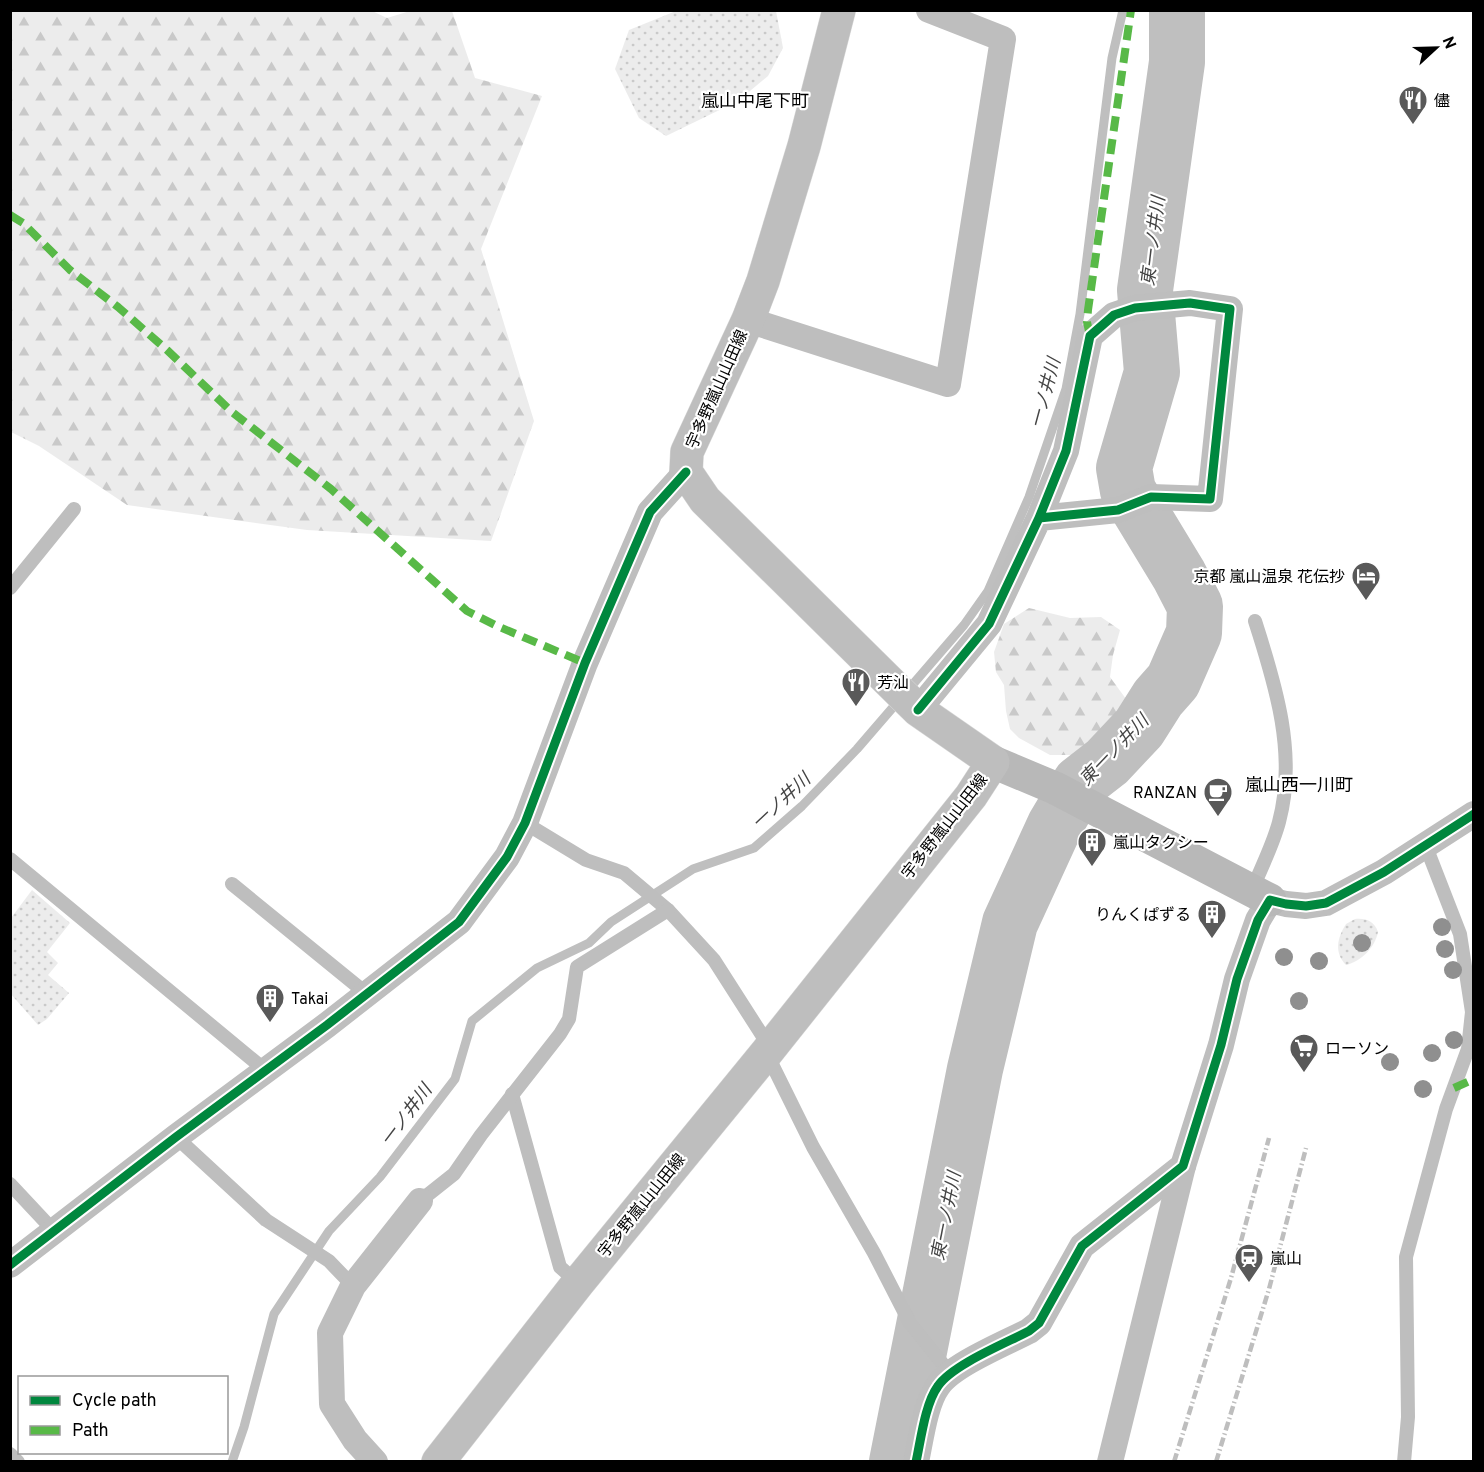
<svg xmlns="http://www.w3.org/2000/svg" width="1484" height="1472" font-family="Overpass,'Noto Sans JP',sans-serif">
	<style>
		.forest { fill: url(#forest-firs) }
		.garden { fill: url(#garden-dots) }
		.lines { fill: none; stroke-linecap: round; stroke-linejoin: round }
		.stream { stroke: #bfbfbf; stroke-width: 9 }
		.river { stroke: #bfbfbf; stroke-width: 56 }
		.primary-casing { stroke: #dbdbdb; stroke-width: 34 }
		.lane { stroke: #bebebe; stroke-width: 14 }
		.street { stroke: #bebebe; stroke-width: 26 }
		.secondary { stroke: #b8b8b8; stroke-width: 33 }
		.primary { stroke: #bebebe; stroke-width: 33 }
		.rail { stroke: #bebebe; stroke-width: 4.5; stroke-dasharray: 9 3 1.5 3; stroke-linecap: butt }
		.quiet { stroke: #58b947; stroke-width: 8; stroke-dasharray: 15 8; stroke-linecap: butt }
		.cycleway-casing { stroke: #fff; stroke-width: 13 }
		.cycleway { stroke: #00873e; stroke-width: 9 }
		.tree { fill: #8f8f8f }
		.labels { text-anchor: middle; stroke-width: 4.5; stroke-linejoin: round; paint-order: stroke }
		.poi-label { font-size: 16px; fill: #000; stroke: #fff; text-anchor: start }
		.street-label { font-size: 16px; fill: #000; stroke: #fff }
		.neighbourhood-label { font-size: 18px; fill: #000; stroke: #fff }
		.water-label { font-size: 18px; font-style: italic; fill: #444; stroke: #fff }
	</style>
	<defs>
		<pattern id="forest-firs" width="22" height="20" patternUnits="userSpaceOnUse" patternTransform="scale(1.5)"><rect width="22" height="20" fill="#ececec"/><path d="M5 1l3.5 6h-7zM16 11l3.5 6h-7z" fill="#c9c9c9"/></pattern>
		<pattern id="garden-dots" width="8" height="8" patternUnits="userSpaceOnUse" patternTransform="scale(1.5)"><rect width="8" height="8" fill="#ececec"/><path d="M2 2h.1M6 6h.1" fill="none" stroke="#c9c9c9" stroke-width="1.8" stroke-linecap="round"/></pattern>
	</defs>
	<rect width="100%" height="100%" fill="#fff"/>
	<g class="forest">
		<polygon points="370,10 387,18 410,11 452,11 475,78 542,96 481,249 534,421 491,541 307,530 127,505 39,446 11,432 11,11"/>
		<polygon points="1029,608 1070,618 1101,617 1120,630 1113,655 1110,677 1126,699 1123,717 1073,755 1050,755 1019,738 1010,729 1006,711 1004,685 996,672 994,652 1004,624"/>
	</g>
	<g class="garden">
		<polygon points="676,11 776,11 783,48 768,76 738,101 666,136 639,118 615,69 629,30"/>
		<polygon points="32,890 70,923 47,952 58,963 48,975 69,993 47,1019 38,1025 10,993 11,918"/>
		<path d="M1355,919C1366,918 1374,921 1378,932C1375,947 1362,961 1346,965C1334,953 1337,938 1346,924Z"/>
	</g>
	<g class="lines">
		<polyline class="stream" points="232,1462 244,1427 274,1314 329,1231 380,1177 455,1079 472,1021 537,968 589,943 611,922 693,869 754,848 802,806 857,749 964,625 988,591 1029,497 1066,389 1080,314 1112,58 1123,10"/>
		<polyline class="river" points="897,1462 975,1069 1010,923 1055,825 1080,783 1107,762 1139,728 1158,698 1173,681 1194,633 1195,606 1179,575 1128,491 1124,468 1152,372 1145,290 1177,62 1177,10"/>
		<g class="primary-casing">
			<polyline id="primary" points="438,1462 578,1283 767,1052 971,796 993,762 918,710 705,500 686,472 687,452 748,320 763,281 804,146 839,10"/>
		</g>
		<g class="lane">
			<polyline points="10,588 74,509"/>
			<polyline points="525,823 586,860 624,873 668,910 714,960 769,1046"/>
			<polyline points="10,859 265,1070"/>
			<polyline points="232,884 367,994"/>
			<path d="M1252,890C1261,868 1273,845 1279,822C1297,755 1276,686 1255,621"/>
			<polyline points="767,1054 813,1147 874,1253 910,1323 950,1373"/>
			<polyline points="512,1094 560,1267 578,1283"/>
			<polyline points="176,1137 266,1220 329,1261 353,1286"/>
			<polyline points="10,1184 53,1230"/>
			<polyline points="420,1201 454,1174 481,1135 560,1034 569,1019 577,967 668,910"/>
			<polyline points="10,1454 18,1462"/>
			<polyline points="1404,1462 1408,1417 1406,1257 1446,1109 1468,1049 1472,1012 1460,934 1425,844"/>
		</g>
		<g class="street">
			<polyline points="748,320 948,384 1003,39 929,10"/>
			<polyline points="918,710 989,624 1039,518 1066,451 1090,336 1114,315 1135,308 1190,303 1230,309 1210,499 1151,497 1118,510 1039,518"/>
			<polyline points="10,1265 176,1137 327,1025 459,922 507,857 525,823 585,663 650,512 686,472"/>
			<polyline points="375,1462 355,1440 332,1404 330,1333 353,1286 420,1201"/>
			<path d="M916,1462C921,1439 925,1404 938,1386C952,1365 1006,1343 1029,1331L1039,1323L1082,1246L1183,1166L1221,1045L1237,979L1258,920L1270,900L1286,904L1306,906L1326,903L1384,872L1474,814"/>
			<polyline points="1110,1462 1183,1166"/>
		</g>
		<polyline class="secondary" points="993,762 1055,788 1270,900"/>
		<use href="#primary" class="primary"/>
		<g class="rail">
			<polyline points="1174,1462 1231,1278 1269,1138"/>
			<polyline points="1216,1462 1269,1289 1306,1148"/>
		</g>
		<g class="quiet">
			<polyline points="10,215 23,223 70,270 118,307 167,350 232,412 331,489 467,611 497,626 585,663"/>
			<polyline points="1090,336 1087,322 1088,310 1131,10"/>
			<polyline points="1454,1088 1474,1079"/>
		</g>
		<g class="cycleway-casing">
			<g id="cycleway">
				<polyline points="918,710 989,624 1039,518 1066,451 1090,336 1114,315 1135,308 1190,303 1230,309 1210,499 1151,497 1118,510 1039,518"/>
				<polyline points="10,1265 176,1137 327,1025 459,922 507,857 525,823 585,663 650,512 686,472"/>
				<path d="M916,1462C921,1439 925,1404 938,1386C952,1365 1006,1343 1029,1331L1039,1323L1082,1246L1183,1166L1221,1045L1237,979L1258,920L1270,900L1286,904L1306,906L1326,903L1384,872L1474,814"/>
			</g>
		</g>
		<use href="#cycleway" class="cycleway"/>
	</g>
	<g class="tree">
		<circle cx="1442" cy="927" r="9"/>
		<circle cx="1362" cy="943" r="9"/>
		<circle cx="1445" cy="949" r="9"/>
		<circle cx="1284" cy="957" r="9"/>
		<circle cx="1319" cy="961" r="9"/>
		<circle cx="1453" cy="970" r="9"/>
		<circle cx="1299" cy="1001" r="9"/>
		<circle cx="1454" cy="1040" r="9"/>
		<circle cx="1432" cy="1053" r="9"/>
		<circle cx="1390" cy="1062" r="9"/>
		<circle cx="1423" cy="1089" r="9"/>
	</g>
	<defs>
		<g id="restaurant-pin" transform="scale(1.5)"><path d="M0 17L-7.5 6A9.5 9.5 0 1 1 7.5 6Z" fill="#595959" stroke="#fff"/><path d="M-5-6h1v4h1v-4h1v4h1v-4h1v5L-1.5 .5V6h-2V.5L-5-1ZM5-6V6H3V1.5H1.5Q1.5-4 5-6Z" fill="#fff"/></g>
		<g id="hotel-pin" transform="scale(1.5)"><path d="M0 17L-7.5 6A9.5 9.5 0 1 1 7.5 6Z" fill="#595959" stroke="#fff"/><path d="M-6-4.5h1.5V1H6V5H4.5V3h-9V5H-6ZM-4 0a1.8 1.8 0 1 1 3.6 0ZM.5 0V-2.5h3Q6-2.5 6 0Z" fill="#fff"/></g>
		<g id="cafe-pin" transform="scale(1.5)"><path d="M0 17L-7.5 6A9.5 9.5 0 1 1 7.5 6Z" fill="#595959" stroke="#fff"/><path d="M-5.5-4.5H6V0H3Q3 3.5 0 3.5H-2.5Q-5.5 3.5-5.5 0ZM3-3.2v2h1.7v-2ZM-6 4.5H4V6H-6Z" fill="#fff"/></g>
		<g id="building-pin" transform="scale(1.5)"><path d="M0 17L-7.5 6A9.5 9.5 0 1 1 7.5 6Z" fill="#595959" stroke="#fff"/><path d="M-4-6H4V6H1V3H-1V6H-4ZM-2.5-4.3h1.7v1.8h-1.7ZM.8-4.3h1.7v1.8H.8ZM-2.5-1h1.7V.8h-1.7ZM.8-1h1.7V.8H.8Z" fill="#fff"/></g>
		<g id="supermarket-pin" transform="scale(1.5)"><path d="M0 17L-7.5 6A9.5 9.5 0 1 1 7.5 6Z" fill="#595959" stroke="#fff"/><path d="M-6-5.5h2.5l.6 2H6L4.5 2H-2.5L-4.4-4H-6ZM-1.5 3.2a1.3 1.3 0 1 0 .1 0ZM3 3.2a1.3 1.3 0 1 0 .1 0Z" fill="#fff"/></g>
		<g id="station-pin" transform="scale(1.5)"><path d="M0 17L-7.5 6A9.5 9.5 0 1 1 7.5 6Z" fill="#595959" stroke="#fff"/><path d="M-3-6H3Q5-6 5-4V2Q5 4 3 4L4.5 6H3L1.5 4h-3L-3 6H-4.5L-3 4Q-5 4-5 2V-4Q-5-6-3-6ZM-3.5-4v3h7v-3ZM-3.5 1v1.5H-2V1ZM2 1v1.5H3.5V1Z" fill="#fff"/></g>
	</defs>
	<g fill-rule="evenodd">
		<use href="#restaurant-pin" x="1413" y="100"/>
		<use href="#hotel-pin" x="1366" y="576"/>
		<use href="#restaurant-pin" x="856" y="682"/>
		<use href="#cafe-pin" x="1218" y="792"/>
		<use href="#building-pin" x="1092" y="842"/>
		<use href="#building-pin" x="1212" y="914"/>
		<use href="#building-pin" x="270" y="998"/>
		<use href="#supermarket-pin" x="1304" y="1048"/>
		<use href="#station-pin" x="1249" y="1258"/>
	</g>
	<g class="labels">
		<g class="poi-label">
			<text x="1434" y="106">儘</text>
			<text x="1345" y="582" text-anchor="end">京都 嵐山温泉 花伝抄</text>
			<text x="877" y="688">芳汕</text>
			<text x="1197" y="798" text-anchor="end">RANZAN</text>
			<text x="1113" y="848">嵐山タクシー</text>
			<text x="1191" y="920" text-anchor="end">りんくぱずる</text>
			<text x="291" y="1004">Takai</text>
			<text x="1325" y="1054">ローソン</text>
			<text x="1270" y="1264">嵐山</text>
		</g>
		<g class="street-label">
			<text transform="translate(716 389) rotate(-66)" y="6">宇多野嵐山山田線</text>
			<text transform="translate(944 826) rotate(-52)" y="6">宇多野嵐山山田線</text>
			<text transform="translate(641 1205) rotate(-51)" y="6">宇多野嵐山山田線</text>
		</g>
		<g class="neighbourhood-label">
			<text x="755" y="107">嵐山中尾下町</text>
			<text x="1299" y="791">嵐山西一川町</text>
		</g>
		<g class="water-label">
			<text transform="translate(1153 241) rotate(-83)" y="6">東一ノ井川</text>
			<text transform="translate(1045 393) rotate(-75)" y="6">一ノ井川</text>
			<text transform="translate(1114 750) rotate(-46)" y="6">東一ノ井川</text>
			<text transform="translate(781 801) rotate(-43)" y="6">一ノ井川</text>
			<text transform="translate(406 1115) rotate(-53)" y="6">一ノ井川</text>
			<text transform="translate(946 1216) rotate(-79)" y="6">東一ノ井川</text>
		</g>
	</g>
	<rect width="1484" height="1472" fill="none" stroke="#000000" stroke-width="24"/>
	<rect x="18" y="1376" width="210" height="78" fill="#ffffff" stroke="#999999" stroke-width="1.5"/>
	<rect x="30" y="1396" width="30" height="9" fill="#00873e" stroke="#999999" stroke-width="1.5"/>
	<text x="72" y="1406" font-size="18" fill="#000000">Cycle path</text>
	<rect x="30" y="1426" width="30" height="9" fill="#58b947" stroke="#999999" stroke-width="1.5"/>
	<text x="72" y="1436" font-size="18" fill="#000000">Path</text>
	<g transform="translate(1436 48) rotate(68)" stroke="#ffffff" stroke-width="4.5" paint-order="stroke">
	<path d="M0-4.5L10 22L0 15L-10 22Z" fill="#000000"/>
	<text y="-9" font-size="16" font-weight="bold" text-anchor="middle" fill="#000000">N</text>
	</g>
</svg>
